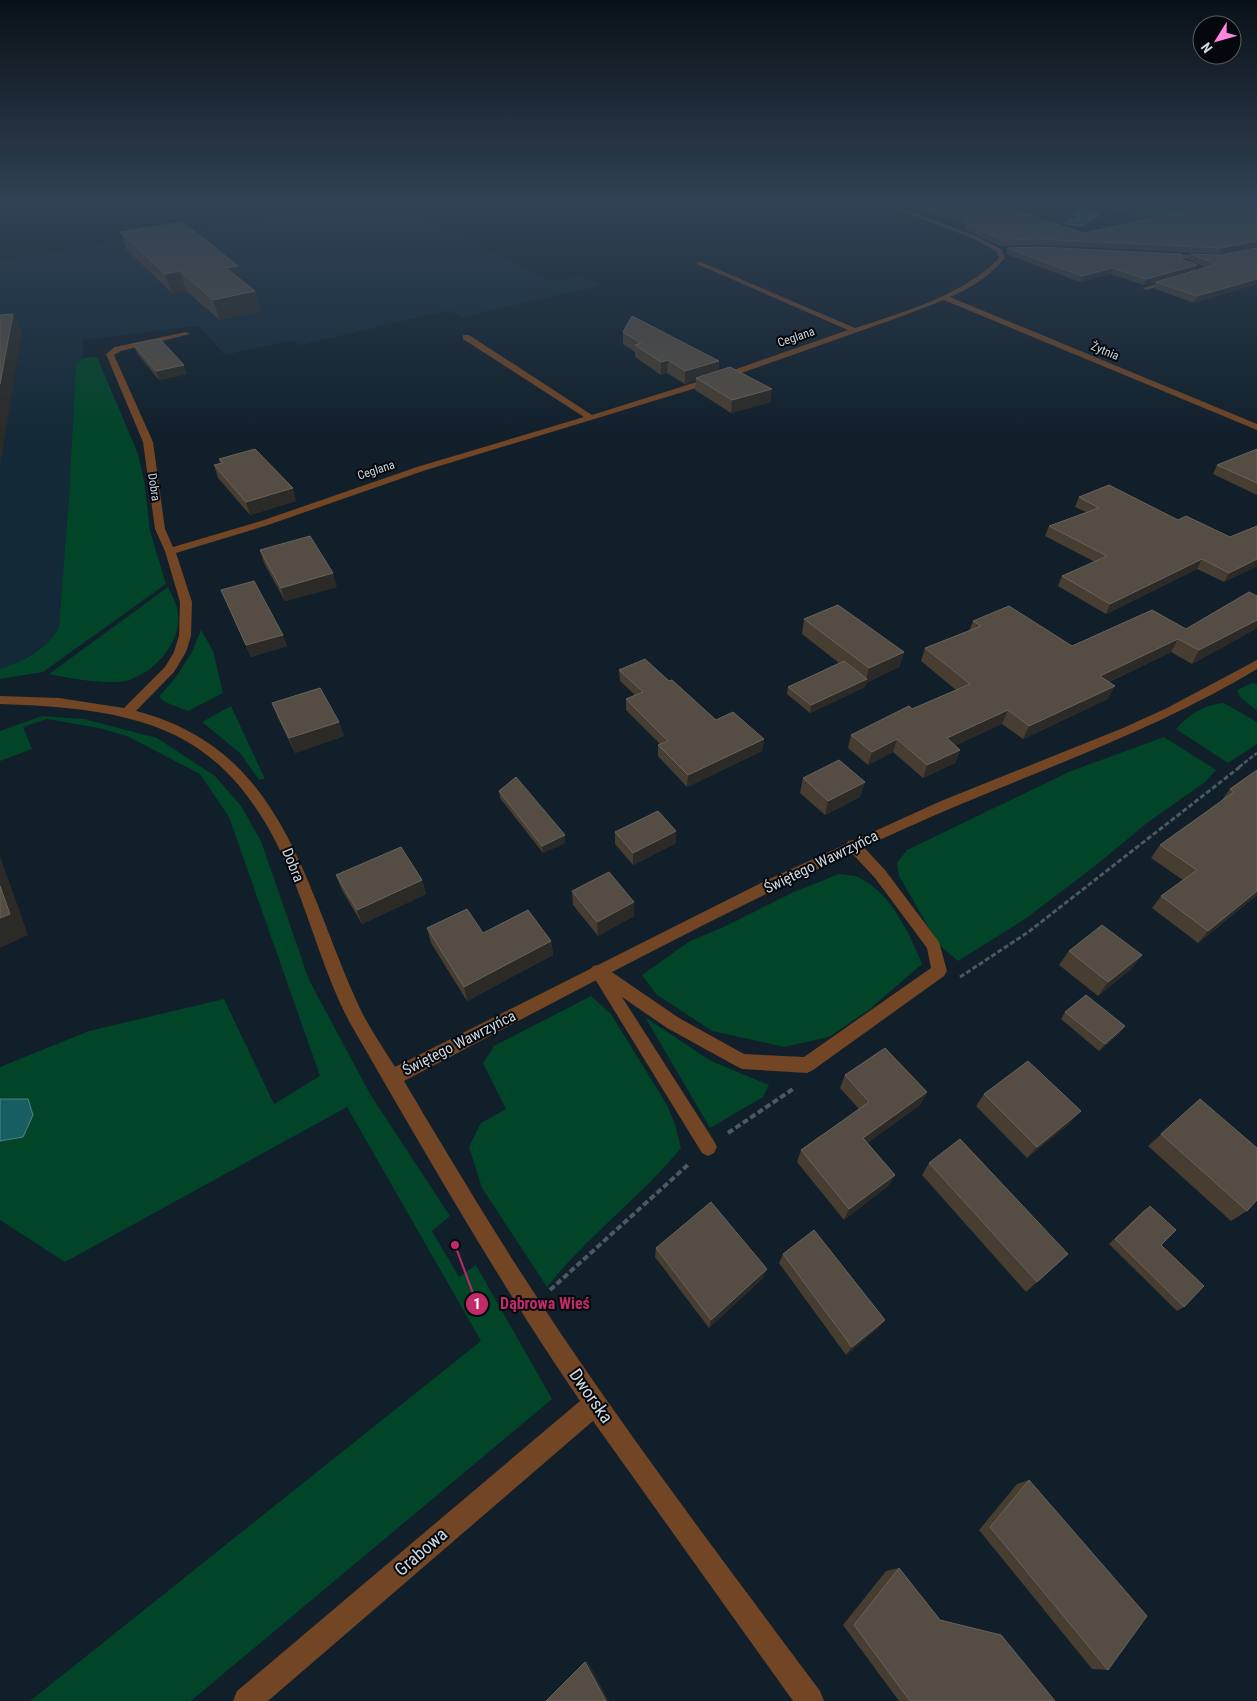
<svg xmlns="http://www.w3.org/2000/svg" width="1257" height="1701" font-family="'Roboto Condensed',sans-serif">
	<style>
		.built { fill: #132938 }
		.green { fill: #014428 }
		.water { fill: #165e62; stroke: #4d8287 }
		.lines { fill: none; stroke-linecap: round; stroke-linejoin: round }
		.path-far2 { stroke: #4b5963; stroke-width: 2.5; stroke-dasharray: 4.5 2; stroke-linecap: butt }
		.path-far1 { stroke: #4b5963; stroke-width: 3; stroke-dasharray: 5 2.5; stroke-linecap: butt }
		.path { stroke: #4b5963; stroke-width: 4; stroke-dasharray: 6 3; stroke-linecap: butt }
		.lane { fill: #724524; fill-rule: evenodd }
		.street { fill: #724524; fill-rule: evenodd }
		.wall { fill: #473d30 }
		.shaded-wall { fill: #2b2a26 }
		.building { fill: #554d43; stroke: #68635b }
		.labels { text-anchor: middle; stroke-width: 4; stroke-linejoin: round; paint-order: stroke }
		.far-street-label { font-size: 12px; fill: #cdd7de; stroke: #04080d }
		.street-label { font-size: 15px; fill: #cdd7de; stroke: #04080d }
		.near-street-label { font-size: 18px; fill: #cdd7de; stroke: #04080d }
		.leader { fill: none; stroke: #c32b68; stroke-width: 2 }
		.callout-dot { fill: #c32b68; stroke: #04080d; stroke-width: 2 }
		.mark-label { font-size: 15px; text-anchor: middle; font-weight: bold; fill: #fff }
		.callout-label { font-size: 16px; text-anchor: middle; font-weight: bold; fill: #c32b68; stroke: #04080d; stroke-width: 4; stroke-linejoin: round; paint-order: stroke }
	</style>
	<rect width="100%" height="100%" fill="#101f2a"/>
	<polygon class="built" points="359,201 393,201 545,278 558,280 581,275 601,285 462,317 449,310 300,345 293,340 225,355 198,326 83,340 83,359 142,594 0,672 0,261"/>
	<g class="green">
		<polygon points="1056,201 1213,201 1227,205 1166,220 1151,216 1142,218 1094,203 1080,208"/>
		<path d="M95,357L98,359L138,454L144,480L150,531L166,584L43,672L0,679V669C23,661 50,649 59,626L69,499L76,365L84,358Z"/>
		<path d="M168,587C172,595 177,604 178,613C182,643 153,674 126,681C110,685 66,678 49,674Z"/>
		<polygon points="201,630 213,651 223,693 188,711 165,702 159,697 176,677 192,652"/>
		<polygon points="1252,683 1257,684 1257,711 1240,697 1237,690"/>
		<path d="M1224,703L1257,722V744L1228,763L1176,729C1188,715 1205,704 1224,703Z"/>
		<polygon points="231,706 265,779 259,780 240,753 202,722"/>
		<polygon points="42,716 84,719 157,738 215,776 241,806 261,841 309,980 370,1094 450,1216 432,1231 459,1277 476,1265 552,1399 191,1701 30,1701 481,1341 347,1107 65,1262 0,1220 0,1141 23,1137 28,1099 0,1099 0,1067 89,1031 224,999 274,1104 320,1076 229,817 200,774 127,736 99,728 47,719 23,727 32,749 0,761 0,731"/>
		<polygon points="1164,737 1216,770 1205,782 1147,823 1095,866 1025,919 958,961 938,944 899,876 897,863 907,850 1071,771"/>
		<path d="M839,874C845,875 853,875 858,877C891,893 909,932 922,964L870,1009L829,1037L784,1047L712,1031L656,994L642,975L690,941L726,926L794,892Z"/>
		<path d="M591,996L611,1014L667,1105L675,1124L681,1148C640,1198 587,1236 547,1287L482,1188L469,1147L481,1123L506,1109L483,1063L494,1046Z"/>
		<polygon points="645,1017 711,1061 769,1085 763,1097 710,1128"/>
	</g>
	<g class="water">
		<polygon points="1080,210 1092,211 1099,215 1082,226 1065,224 1069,219 1081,220 1073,215 1075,212"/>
		<polygon points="0,1099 28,1099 33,1115 23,1137 0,1141"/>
	</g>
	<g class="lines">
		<polyline class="path-far2" points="1239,767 1257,753"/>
		<polyline class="path-far1" points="960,977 1027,933 1241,766"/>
		<g class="path">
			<polyline points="728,1133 793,1089"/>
			<polyline points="550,1290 690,1163"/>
		</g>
		<polygon class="lane" points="853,840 858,841 885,870 939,942 947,971 944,976 813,1070 807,1073 742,1069 736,1066 667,1028 622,997 714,1141 717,1147 714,1153 708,1156 702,1153 590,971 593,966 598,965 603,966 679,1018 744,1054 804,1057 931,968 927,948 875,878 848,849 846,845 848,841"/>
		<g class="street">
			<path d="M875,201H882L976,236L1001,249L1005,258C990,276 971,288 950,297L1257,424V430L944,300L900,317L716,382L423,471L268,525L176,553L192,602L191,636L186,652L174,672L136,711C283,749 303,882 357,1002C367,1025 382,1046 395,1067L767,880L941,801L1123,728L1167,708L1257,660V669C1146,736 1023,775 906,828C735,905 570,994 404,1081C458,1172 512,1262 572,1350C651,1466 736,1578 820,1691L824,1701H793L593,1421L268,1701H233L237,1691L580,1401C497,1279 424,1151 350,1023C327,980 314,932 296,886C234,733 156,709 0,704V696L59,698L124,708L165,667L174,652L179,636L180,602L165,551L155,529L143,442L106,354L115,347L186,332L190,334L121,351L114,355L153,442L165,529L173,547L261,521L417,467L584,417L463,339V335H469L592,415L725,373L848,330L697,264V262H701L855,328C901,313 966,294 999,258L996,251L972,238Z"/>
			<polygon points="1161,254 1210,256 1213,258 1210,260 1159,257 1158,256"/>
			<polygon points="1173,279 1175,280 1175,282 1146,290 1143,288"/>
		</g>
	</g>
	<g class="wall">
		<polygon points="911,201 986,201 1084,233 1257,201 1257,247 1218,254 1037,245 1000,246 964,229 965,225 910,205"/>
		<polygon points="120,232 238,266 242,281 255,291 260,311 220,320 186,291 172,293 127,250"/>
		<polygon points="1007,248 1181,254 1180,257 1181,259 1197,265 1194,271 1205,267 1188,260 1191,254 1221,255 1257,248 1257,284 1194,303 1153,288 1156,282 1144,285 1111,274 1080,282 1006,254"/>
		<polygon points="623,332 719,361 718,371 771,402 731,413 695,390 696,380 685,384 667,373 661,375 635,357 635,352 623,344"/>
		<polygon points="133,344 187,374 159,380 137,353"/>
		<polygon points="1257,449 1257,495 1213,474 1217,465"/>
		<polygon points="219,459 296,501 250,515 218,478 214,465 220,463"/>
		<polygon points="1079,497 1178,520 1230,537 1257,526 1257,566 1224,582 1197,569 1106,614 1058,586 1062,576 1095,562 1045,536 1049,526 1086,512 1075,507"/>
		<polygon points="260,550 337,587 285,601 264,563"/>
		<polygon points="221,590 287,646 251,657"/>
		<polygon points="1257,596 1257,628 1192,664 1171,652 1109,682 1108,699 1023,739 1002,724 955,745 960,750 955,763 923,778 893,752 868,765 848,748 851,735 956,690 921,661 925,648 969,631 973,621 1072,646 1186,629"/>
		<polygon points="804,619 904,652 899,667 866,683 865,687 810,713 787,694 788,687 839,663 802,634"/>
		<polygon points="619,670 669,681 716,720 764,739 762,751 687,787 658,756 658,745 660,744 626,710 626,699 635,695 620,681"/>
		<polygon points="272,703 339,722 344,736 295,753 278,718"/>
		<polygon points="1252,773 1257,895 1198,943 1152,908 1161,896 1183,880 1151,858 1160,845 1221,801 1230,789"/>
		<polygon points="803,778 865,782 860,797 825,815 800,793"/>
		<polygon points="499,791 565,835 565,843 543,853 500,798"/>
		<polygon points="676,831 676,843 633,865 615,844 615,832"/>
		<polygon points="336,875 422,880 426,894 362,924 342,890"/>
		<polygon points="572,891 634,916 598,936 573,905"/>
		<polygon points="427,928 483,933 551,941 553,955 467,1001 431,943"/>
		<polygon points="1069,951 1142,955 1131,969 1098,996 1059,965"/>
		<polygon points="1065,1012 1120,1033 1099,1051 1061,1019"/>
		<polygon points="845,1075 927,1092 920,1105 867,1143 895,1175 888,1186 844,1220 797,1162 801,1150 859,1109 840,1088"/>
		<polygon points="984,1094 1070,1123 1027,1158 976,1106"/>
		<polygon points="1200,1099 1247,1211 1231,1221 1148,1146"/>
		<polygon points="929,1163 1037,1282 1026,1292 922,1175"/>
		<polygon points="1150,1206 1161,1245 1184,1307 1177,1311 1109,1244 1143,1211"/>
		<polygon points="656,1248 767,1269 763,1278 709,1328 655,1257"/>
		<polygon points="783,1254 885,1320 878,1328 846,1355 779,1263"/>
		<polygon points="1029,1480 1108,1670 1092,1669 979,1530 1017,1484"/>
		<polygon points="899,1568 940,1620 1055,1701 899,1701 843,1625 886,1571"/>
	</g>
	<g class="shaded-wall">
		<polygon points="1257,241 1257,247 1218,254 1221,248"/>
		<polygon points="1197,265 1194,271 1144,285 1146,279"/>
		<polygon points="238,266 243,285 226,268"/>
		<polygon points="1113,268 1111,274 1080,282 1082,276"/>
		<polygon points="180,271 186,291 172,293 165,274"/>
		<polygon points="1257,279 1257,284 1194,303 1197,296"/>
		<polygon points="255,291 260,311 220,320 213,300"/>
		<polygon points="13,314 22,332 0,466 0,384"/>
		<polygon points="668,360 667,373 661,375 661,362"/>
		<polygon points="719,361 718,373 696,378 696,380 685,384 685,371"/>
		<polygon points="184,365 187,374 159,380 156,371"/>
		<polygon points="772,389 771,402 731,413 732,400"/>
		<polygon points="293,488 296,501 250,515 246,502"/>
		<polygon points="1202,559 1197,569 1106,614 1110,604"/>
		<polygon points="1257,559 1257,566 1224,582 1229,573"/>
		<polygon points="333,573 337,587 285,601 281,588"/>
		<polygon points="1257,620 1257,628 1192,664 1199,650"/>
		<polygon points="283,635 287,646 251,657 246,645"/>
		<polygon points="1178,639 1171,652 1093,689 1100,676"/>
		<polygon points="904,652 899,667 866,683 865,687 810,713 811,705 866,679 869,668"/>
		<polygon points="1115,686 1108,699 1023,739 1029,726"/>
		<polygon points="1008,710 1002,724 942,752 947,738"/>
		<polygon points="339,722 344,736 295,753 289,738"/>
		<polygon points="764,739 762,751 687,787 688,775"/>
		<polygon points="897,739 893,752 868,765 872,752"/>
		<polygon points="960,750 955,763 923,778 927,765"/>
		<polygon points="865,782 860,797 825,815 828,801"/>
		<polygon points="676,831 676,843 633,865 633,853"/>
		<polygon points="565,835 565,843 543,853 542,846"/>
		<polygon points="0,856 28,935 0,948"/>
		<polygon points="422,880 426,894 362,924 357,910"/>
		<polygon points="1257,891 1257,895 1198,943 1208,931"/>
		<polygon points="634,902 634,916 598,936 597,922"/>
		<polygon points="551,941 553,955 467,1001 464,987"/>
		<polygon points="1142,955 1131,969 1098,996 1108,982"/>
		<polygon points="1125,1026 1120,1033 1099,1051 1105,1044"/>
		<polygon points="927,1092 920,1105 858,1150 863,1138"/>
		<polygon points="1081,1111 1070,1123 1027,1158 1037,1147"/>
		<polygon points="895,1175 888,1186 844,1220 849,1209"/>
		<polygon points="767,1269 763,1278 709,1328 711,1320"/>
		<polygon points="885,1320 878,1328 846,1355 852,1347"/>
		<polygon points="587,1660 609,1701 606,1701 585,1662"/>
	</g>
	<g class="building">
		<polygon points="916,201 986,201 1084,233 1231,201 1257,201 1257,241 1221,248 1039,239 1002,240 965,223 973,221"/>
		<polygon points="183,222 238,266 226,268 255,291 213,300 180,271 165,274 120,232"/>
		<polygon points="1039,247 1181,254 1179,256 1181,259 1197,265 1146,279 1113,268 1082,276 1007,248"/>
		<polygon points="1257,248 1257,279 1197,296 1156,282 1214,265 1213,263 1191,254 1221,255"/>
		<polygon points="13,314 0,384 0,315"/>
		<polygon points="632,316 719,361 685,371 668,360 661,362 635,345 641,343 623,332"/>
		<polygon points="160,339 184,365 156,371 133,344"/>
		<polygon points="730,367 772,389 732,400 696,378"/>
		<polygon points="255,449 293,488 246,502 214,465 223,463 219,459"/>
		<polygon points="1257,449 1257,483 1217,465"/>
		<polygon points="1109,485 1178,520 1186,516 1230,537 1257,526 1257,559 1229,573 1202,559 1110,604 1062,576 1107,556 1049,526 1099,508 1079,497"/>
		<polygon points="310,536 333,573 281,588 260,550"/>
		<polygon points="254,581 283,635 246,645 221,590"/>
		<polygon points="1249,592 1257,596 1257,620 1199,650 1178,639 1100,676 1115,686 1029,726 1008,710 947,738 960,750 927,765 897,739 872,752 851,735 909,706 912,709 970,684 925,648 981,626 973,621 1009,606 1072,646 1152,610 1186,629"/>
		<polygon points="838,605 904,652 869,668 804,619"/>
		<polygon points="645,659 669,681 672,680 716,720 733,712 764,739 688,775 658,745 668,741 626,699 643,692 619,670"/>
		<polygon points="844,661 867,679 811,705 788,687"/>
		<polygon points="320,688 339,722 289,738 272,703"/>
		<polygon points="839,760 865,782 828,801 803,778"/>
		<polygon points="1257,770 1257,891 1208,931 1161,896 1197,870 1160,845 1234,792 1230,789"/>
		<polygon points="516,777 565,835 542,846 499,791"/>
		<polygon points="658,811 676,831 633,853 615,832"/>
		<polygon points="401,847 422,880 357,910 336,875"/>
		<polygon points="609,872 634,902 597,922 572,891"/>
		<polygon points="0,886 10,914 0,918"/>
		<polygon points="467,909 483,933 528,910 551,941 464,987 427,928"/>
		<polygon points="1102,925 1142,955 1108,982 1069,951"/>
		<polygon points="1086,995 1125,1026 1105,1044 1065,1012"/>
		<polygon points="885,1048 927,1092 863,1138 895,1175 849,1209 801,1150 869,1102 845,1075"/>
		<polygon points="1028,1061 1081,1111 1037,1147 984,1094"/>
		<polygon points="1200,1099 1257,1148 1257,1200 1247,1211 1161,1134"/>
		<polygon points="960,1139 1068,1254 1037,1282 929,1163"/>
		<polygon points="711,1202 767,1269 711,1320 656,1248"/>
		<polygon points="1150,1206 1176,1230 1161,1245 1204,1286 1184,1307 1115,1239"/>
		<polygon points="814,1230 885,1320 852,1347 783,1254"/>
		<polygon points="1029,1480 1147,1616 1108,1670 990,1527"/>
		<polygon points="899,1568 940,1620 1001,1635 1055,1701 910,1701 854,1625"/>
		<polygon points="585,1662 606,1701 546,1701"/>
	</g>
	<linearGradient id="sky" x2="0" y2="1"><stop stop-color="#091117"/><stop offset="0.46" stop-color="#314255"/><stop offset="1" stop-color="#314255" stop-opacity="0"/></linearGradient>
	<rect width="1257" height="439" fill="url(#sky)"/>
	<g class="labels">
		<g class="far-street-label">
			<text transform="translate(796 337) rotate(-19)" y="4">Ceglana</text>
			<text transform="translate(1105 351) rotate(23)" y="4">Żytnia</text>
			<text transform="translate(376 470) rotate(-18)" y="4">Ceglana</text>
			<text transform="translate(154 487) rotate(82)" y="4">Dobra</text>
		</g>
		<g class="street-label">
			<text transform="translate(821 862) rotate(-26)" y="5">Świętego Wawrzyńca</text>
			<text transform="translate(293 865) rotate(68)" y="5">Dobra</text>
			<text transform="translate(459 1043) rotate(-27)" y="5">Świętego Wawrzyńca</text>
		</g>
		<g class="near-street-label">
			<text transform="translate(591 1396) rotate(55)" y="6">Dworska</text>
			<text transform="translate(421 1552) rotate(-41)" y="6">Grabowa</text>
		</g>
	</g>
	<path class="leader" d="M455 1245L477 1304"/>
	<g class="callout-dot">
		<circle cx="455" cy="1245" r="5"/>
		<circle cx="477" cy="1304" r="12"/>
	</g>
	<g class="mark-label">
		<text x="477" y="1309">1</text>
	</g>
	<g class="callout-label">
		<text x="545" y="1309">Dąbrowa Wieś</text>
	</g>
	<g transform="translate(1217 40) rotate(233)"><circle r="24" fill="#04080d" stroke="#545b61"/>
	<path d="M0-4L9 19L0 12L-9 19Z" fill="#ff85df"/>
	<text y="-8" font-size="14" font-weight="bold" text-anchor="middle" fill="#cdd7de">N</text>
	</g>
</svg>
